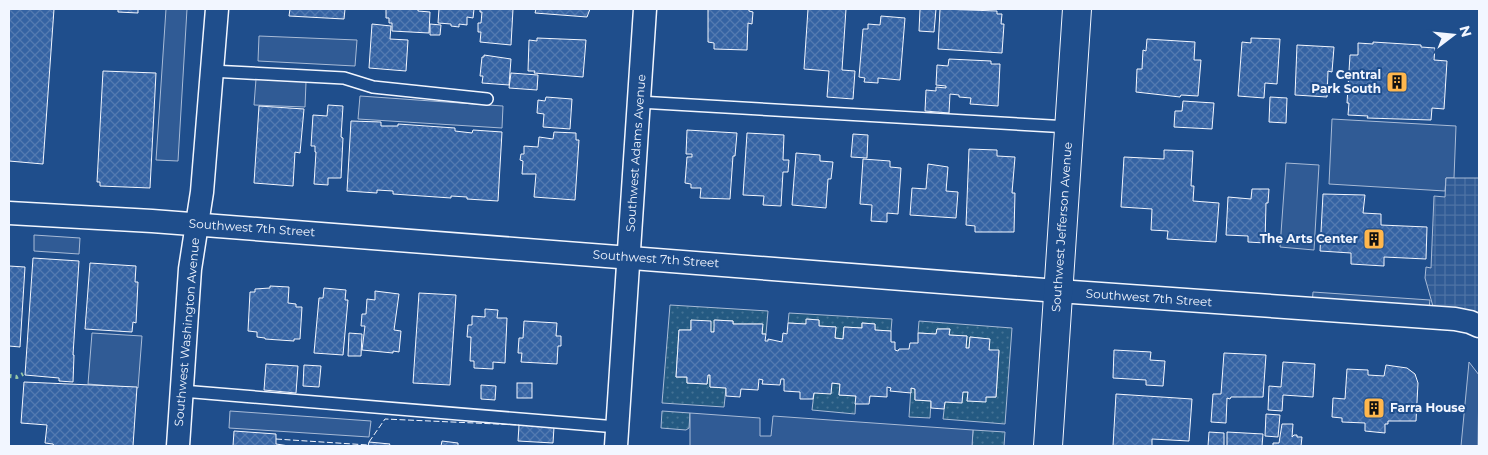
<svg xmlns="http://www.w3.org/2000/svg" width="1488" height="455" font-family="Montserrat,sans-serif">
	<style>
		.garden { fill: url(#garden-dots); stroke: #a8bbd7 }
		.parking { fill: #305b95; stroke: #a8bbd7 }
		.plaza { fill: url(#plaza-grid); stroke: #a8bbd7 }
		.building { fill: url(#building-cross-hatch); stroke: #f2f6ff }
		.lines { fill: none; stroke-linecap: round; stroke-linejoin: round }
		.service-casing { stroke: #f2f6ff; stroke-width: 14 }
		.minor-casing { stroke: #f2f6ff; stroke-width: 25 }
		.tertiary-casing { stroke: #f2f6ff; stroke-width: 30 }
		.service { stroke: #1f4e8c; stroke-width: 11 }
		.minor { stroke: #1f4e8c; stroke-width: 22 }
		.tertiary { stroke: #1f4e8c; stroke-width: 28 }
		.hedge { stroke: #97c8a6; stroke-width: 4; stroke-dasharray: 2.5 4; stroke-linecap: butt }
		.fence { stroke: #f2f6ff; stroke-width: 1; stroke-dasharray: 6 2.5; stroke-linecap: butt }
		.labels { text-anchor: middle; stroke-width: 4; stroke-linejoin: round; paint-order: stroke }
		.poi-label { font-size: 12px; font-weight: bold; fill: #f2f6ff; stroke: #1f4e8c; text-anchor: end }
		.street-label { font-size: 12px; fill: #f2f6ff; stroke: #1f4e8c }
	</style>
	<defs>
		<pattern id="garden-dots" width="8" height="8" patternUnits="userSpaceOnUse" patternTransform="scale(1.25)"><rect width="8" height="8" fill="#245a82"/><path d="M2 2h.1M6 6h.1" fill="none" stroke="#447295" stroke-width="1.8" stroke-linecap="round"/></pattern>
		<pattern id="plaza-grid" width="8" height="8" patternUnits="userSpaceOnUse" patternTransform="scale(1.25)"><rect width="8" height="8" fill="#305b95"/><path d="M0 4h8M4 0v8" fill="none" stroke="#4e73a5"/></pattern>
		<pattern id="building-cross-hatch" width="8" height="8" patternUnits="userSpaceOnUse" patternTransform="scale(1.25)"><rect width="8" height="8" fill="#3563a3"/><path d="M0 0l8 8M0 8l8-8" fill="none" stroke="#537ab1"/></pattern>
	</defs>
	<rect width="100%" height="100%" fill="#1f4e8c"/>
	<g class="garden">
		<polygon points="670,305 768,311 766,334 762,334 762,324 733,324 733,321 715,320 714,332 711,332 691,320 691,330 679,330 676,377 687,377 687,383 707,384 708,375 710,375 710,387 726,388 724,407 662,403"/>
		<polygon points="789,313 892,319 891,331 875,330 875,324 862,323 862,328 844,327 843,339 835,338 836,327 819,326 819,320 807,319 806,324 788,323"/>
		<polygon points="919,321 1012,328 1005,424 943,419 945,402 963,392 968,392 967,401 986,397 996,397 999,351 989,350 989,339 970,337 969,348 966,348 967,336 949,335 950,329 937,329 936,334 918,333"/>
		<polygon points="832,383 840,384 839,395 856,396 855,414 812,410 814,393"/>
		<polygon points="911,388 915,389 915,400 931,401 930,418 909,417"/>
		<polygon points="662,411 690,413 689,428 686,430 661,428"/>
		<polygon points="973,430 1005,432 1004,446 972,446"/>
	</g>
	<g class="parking">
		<polygon points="166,9 187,9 178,161 156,160"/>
		<polygon points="259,36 357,40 355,66 258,61"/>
		<polygon points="256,79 306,82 305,107 254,105"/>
		<polygon points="360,96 503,106 502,128 358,119"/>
		<polygon points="1332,119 1456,126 1454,178 1446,178 1445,191 1329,184"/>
		<polygon points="1286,163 1319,165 1314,250 1280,247"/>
		<polygon points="34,235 80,238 79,254 34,251"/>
		<polygon points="1313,292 1430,300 1428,315 1312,306"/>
		<polygon points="92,333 142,336 138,388 88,384"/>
		<polygon points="1469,362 1479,375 1478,446 1461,446"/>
		<polygon points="230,411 371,421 369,437 229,428"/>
		<polygon points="690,413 760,418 760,436 771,436 773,416 973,430 972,446 690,446"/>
	</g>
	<polygon class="plaza" points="1446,178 1479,178 1479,321 1434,310 1425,278 1426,267 1431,268 1434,196 1445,197"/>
	<g class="building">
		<polygon points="9,9 54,9 43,164 9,161"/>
		<polygon points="118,9 138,9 138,13 118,12"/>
		<polygon points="290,9 345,9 344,19 289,16"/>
		<polygon points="386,9 418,9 418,11 430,12 429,33 392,31 392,23 389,23 389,18 386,18"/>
		<polygon points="439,9 474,9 473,18 467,17 467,25 459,24 459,27 451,26 451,24 438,23"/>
		<polygon points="480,9 513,9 511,45 480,42 481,32 478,32 478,23 481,23 482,12 480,12"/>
		<polygon points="536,9 590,9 587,17 535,13"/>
		<polygon points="708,9 749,9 749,11 753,12 752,24 748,23 747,50 714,49 714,43 708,42"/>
		<polygon points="808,9 846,9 842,70 855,71 853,99 827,97 829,71 804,69"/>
		<polygon points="920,9 936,9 934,32 919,31"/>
		<polygon points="940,9 997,11 997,14 1002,14 1001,24 1004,24 1002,53 938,49"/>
		<polygon points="881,16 905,18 900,80 878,78 878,83 864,82 865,78 859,77 863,29 868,29 868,24 880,25"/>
		<polygon points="372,24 391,26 390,39 408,40 406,71 369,68"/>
		<polygon points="430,24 441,25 440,35 430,35"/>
		<polygon points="537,38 586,40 583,77 534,73 535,71 528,71 529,40 537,41"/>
		<polygon points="1251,38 1280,39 1277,84 1265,83 1264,98 1238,96 1242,42 1251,43"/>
		<polygon points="1147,39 1195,42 1194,60 1201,60 1198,96 1181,95 1180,97 1136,92 1137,69 1142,69 1143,50 1146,51"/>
		<polygon points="1373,42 1421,45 1421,47 1435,48 1434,60 1447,61 1444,109 1432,108 1431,120 1367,118 1368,116 1348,115 1349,103 1347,103 1350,55 1358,55 1358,43 1373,44"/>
		<polygon points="1297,45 1334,47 1332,72 1328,71 1327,97 1295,95"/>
		<polygon points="484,55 511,59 509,85 482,83 483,76 480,76 482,57 484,57"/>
		<polygon points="949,59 991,61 991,64 1000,64 998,106 970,104 971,98 959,97 959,95 950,94 949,113 925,111 926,90 936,91 936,87 946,88 946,86 936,85 937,65 948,66"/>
		<polygon points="103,71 156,73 150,188 100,186 100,182 97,182"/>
		<polygon points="511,73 538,75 537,90 509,88"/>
		<polygon points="546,97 572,99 570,129 543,127 544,114 537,113 538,100 545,101"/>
		<polygon points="1270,97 1287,98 1286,123 1269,122"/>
		<polygon points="1183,101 1214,103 1212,129 1174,127 1175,111 1182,111"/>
		<polygon points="328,105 343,106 341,137 343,138 341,178 328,178 328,185 314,184 316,152 315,152 315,146 311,146 313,115 327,116"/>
		<polygon points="259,106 304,109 300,153 295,152 293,186 254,183"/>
		<polygon points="351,121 381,122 381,126 398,126 398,124 455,128 455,131 472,133 473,130 502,132 498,201 467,199 467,197 451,196 451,198 393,194 393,191 377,190 377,193 347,191"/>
		<polygon points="687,130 737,133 735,156 733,156 730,199 700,198 701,188 691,188 691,184 685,183 687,157 692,157 692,154 686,154"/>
		<polygon points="554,132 576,133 576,140 579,140 575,200 534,197 536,174 522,174 523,161 520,160 521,154 524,154 524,146 538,147 539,137 553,139"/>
		<polygon points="747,133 784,135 783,160 789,160 788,172 783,172 781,206 763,205 764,196 743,195"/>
		<polygon points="853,134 868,135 867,158 851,157"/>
		<polygon points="969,149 997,150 997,156 1015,157 1012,193 1015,193 1014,232 975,232 975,226 966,225"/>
		<polygon points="1164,150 1193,151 1191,186 1194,186 1193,201 1219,203 1216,242 1167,239 1168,231 1151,230 1152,209 1121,207 1124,157 1164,159"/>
		<polygon points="796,153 820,155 820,161 833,162 831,179 828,179 826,208 792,205"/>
		<polygon points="863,159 890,161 890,167 901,168 898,214 887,213 887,222 871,221 872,205 860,204"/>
		<polygon points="928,164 948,167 946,191 958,192 956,218 910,215 912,188 926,189"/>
		<polygon points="1252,189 1269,189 1268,203 1266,203 1265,243 1248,242 1248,236 1226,235 1228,197 1251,199"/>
		<polygon points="1323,194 1365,195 1363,213 1381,214 1381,225 1427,227 1426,259 1384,257 1384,266 1351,264 1351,253 1320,251"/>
		<polygon points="33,258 79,261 73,355 74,355 73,382 59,381 59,378 25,375"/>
		<polygon points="90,263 136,266 135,282 138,282 136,323 133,322 132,332 85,329"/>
		<polygon points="9,266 25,267 20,347 9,346"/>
		<polygon points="270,286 289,287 288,303 296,304 296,307 302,307 300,339 294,339 294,341 265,339 265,338 257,337 257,332 248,331 250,292 255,292 255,289 270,288"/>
		<polygon points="324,288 346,290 345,300 348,300 343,355 314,353 319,298 323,298"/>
		<polygon points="375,291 399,294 394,330 401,331 399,352 393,351 393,353 362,350 365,326 361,326 362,314 366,314 367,299 375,300"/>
		<polygon points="419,293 456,295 450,385 413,383"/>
		<polygon points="485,309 498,310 497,318 507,318 505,363 493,362 493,369 474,368 474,361 470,361 471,337 467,337 468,325 472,325 472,316 485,317"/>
		<polygon points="806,319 819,320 819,326 836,327 835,338 843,339 844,327 862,328 862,323 875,324 875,330 891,331 891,342 895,342 895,350 898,351 899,349 909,349 910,343 918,343 918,333 936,334 937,329 950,329 949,335 967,336 966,348 969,348 970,337 990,339 989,350 999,350 996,397 986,397 986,402 967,401 968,392 963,392 962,403 945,402 944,409 931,408 931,401 915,400 915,389 911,388 911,393 890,391 891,388 887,387 887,397 870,396 869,404 855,404 856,396 839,395 840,384 832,383 831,394 814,393 813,399 800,399 800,392 784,391 784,379 781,379 780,385 762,384 763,380 759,379 758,390 741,389 740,397 726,396 726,388 710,387 710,375 708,375 707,384 687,383 687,377 676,377 679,330 691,330 691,320 711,321 711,332 714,332 714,320 733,321 733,324 763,324 762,334 766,334 765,341 768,341 768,339 782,342 783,333 787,334 788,323 806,324"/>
		<polygon points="524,321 557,323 556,336 561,336 561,346 558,346 557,364 521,362 522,353 518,353 519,338 523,338"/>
		<polygon points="349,333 362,334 361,356 348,356"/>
		<polygon points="1114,350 1151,352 1150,360 1165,361 1163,386 1146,385 1146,380 1113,378"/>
		<polygon points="1224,353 1266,355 1263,397 1231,397 1230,399 1227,398 1226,423 1211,422 1213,394 1221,394"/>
		<polygon points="1283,362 1315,364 1313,397 1283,395 1282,411 1268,410 1269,386 1281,387"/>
		<polygon points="266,364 298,366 296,393 264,390"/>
		<polygon points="304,365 321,366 319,387 303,386"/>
		<polygon points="1386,365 1407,368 1415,374 1418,383 1416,421 1388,421 1388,424 1385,424 1385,433 1365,431 1365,423 1342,422 1342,418 1332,417 1333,398 1345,399 1347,369 1368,370 1368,375 1384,376"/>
		<polygon points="24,382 137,387 133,446 54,446 53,444 45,443 47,425 21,423"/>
		<rect x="517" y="383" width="15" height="15"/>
		<polygon points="481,385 496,386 495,400 481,399"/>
		<polygon points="1116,394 1192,399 1189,441 1152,439 1152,446 1113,446"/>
		<polygon points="1266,414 1280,415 1278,437 1265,436"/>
		<polygon points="1282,424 1293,424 1292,437 1294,435 1297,435 1297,437 1302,437 1301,446 1273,446 1273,443 1279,443"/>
		<polygon points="519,425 554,427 553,443 518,441"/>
		<polygon points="234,431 276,434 276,444 289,446 233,446"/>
		<polygon points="1209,432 1224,433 1224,446 1208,446"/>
		<polygon points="1227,432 1263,434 1262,446 1227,446"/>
		<polygon points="442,441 458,443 458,446 441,446"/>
		<polygon points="369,442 390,444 389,446 368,446"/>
	</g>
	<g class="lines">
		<g class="service-casing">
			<g id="service">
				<polyline points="211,71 344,78 373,87 487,99"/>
				<polyline points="639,102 1069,127"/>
				<polyline points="182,391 617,427"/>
			</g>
		</g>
		<g class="minor-casing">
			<g id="minor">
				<polyline points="9,213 152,221 1058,291 1455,319 1470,322 1479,326"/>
				<polyline points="178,446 190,269 202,192 217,9"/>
				<polyline points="616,446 645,9"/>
			</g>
		</g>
		<g class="tertiary-casing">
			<polyline id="tertiary" points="1048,446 1077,9"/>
		</g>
		<use href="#service" class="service"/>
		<use href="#minor" class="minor"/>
		<use href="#tertiary" class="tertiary"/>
		<polyline class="hedge" points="9,376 17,377 23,374"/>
		<g class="fence">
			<polyline points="276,439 368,445"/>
			<polyline points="369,442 385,419 519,425"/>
		</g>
	</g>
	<defs>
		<g id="building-square" transform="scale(1.125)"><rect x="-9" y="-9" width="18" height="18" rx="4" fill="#ffb74d" stroke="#1f4e8c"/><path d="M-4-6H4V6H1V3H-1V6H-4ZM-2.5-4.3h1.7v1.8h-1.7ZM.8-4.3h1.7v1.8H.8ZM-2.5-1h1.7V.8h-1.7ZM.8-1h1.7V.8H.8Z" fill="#111"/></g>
	</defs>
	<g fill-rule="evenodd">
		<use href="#building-square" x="1397" y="82"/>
		<use href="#building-square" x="1374" y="239"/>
		<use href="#building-square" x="1374" y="408"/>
	</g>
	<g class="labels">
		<g class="poi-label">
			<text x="1381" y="79">Central<tspan x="1381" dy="14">Park South</tspan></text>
			<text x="1358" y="243">The Arts Center</text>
			<text x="1390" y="412" text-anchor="start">Farra House</text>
		</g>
		<g class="street-label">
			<text transform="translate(636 153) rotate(-86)" y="4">Southwest Adams Avenue</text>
			<text transform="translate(1062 227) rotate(-86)" y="4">Southwest Jefferson Avenue</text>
			<text transform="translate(252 228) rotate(4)" y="4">Southwest 7th Street</text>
			<text transform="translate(656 259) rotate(4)" y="4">Southwest 7th Street</text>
			<text transform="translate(1149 298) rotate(4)" y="4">Southwest 7th Street</text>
			<text transform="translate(187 332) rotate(-85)" y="4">Southwest Washington Avenue</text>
		</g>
	</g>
	<rect width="1488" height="455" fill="none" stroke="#f2f6ff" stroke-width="20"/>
	<g transform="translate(1453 35) rotate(74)" stroke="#1f4e8c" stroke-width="4" paint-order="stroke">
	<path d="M0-4L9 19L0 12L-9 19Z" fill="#f2f6ff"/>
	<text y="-8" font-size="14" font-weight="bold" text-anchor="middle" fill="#f2f6ff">N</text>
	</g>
</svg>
